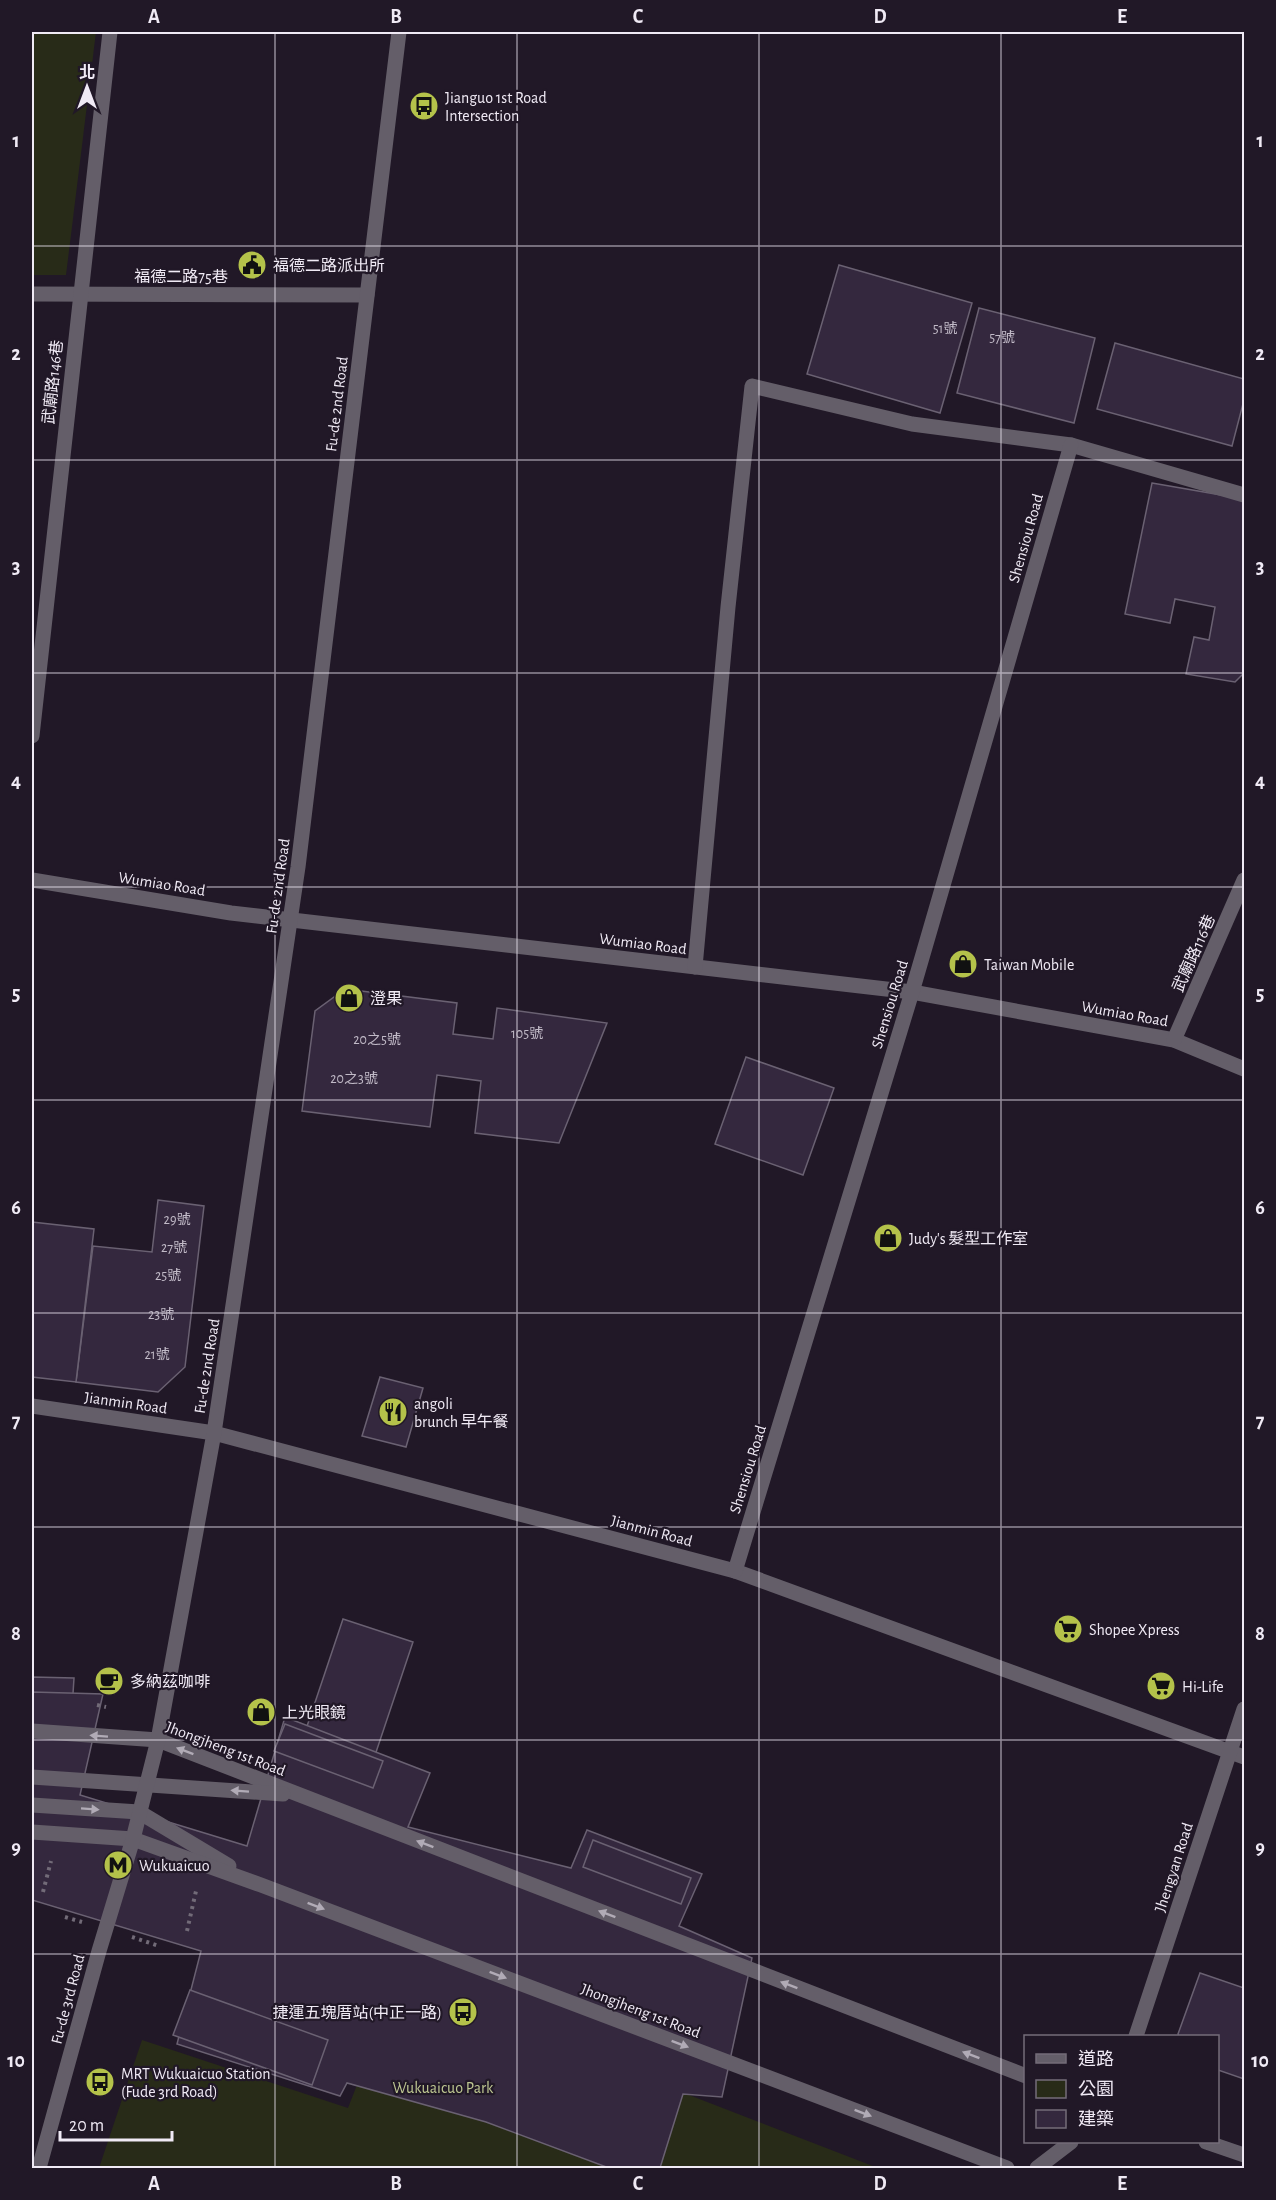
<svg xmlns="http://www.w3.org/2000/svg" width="1276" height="2200" font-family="'Alegreya Sans','Noto Sans TC',sans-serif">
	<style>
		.green { fill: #282b18 }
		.building { fill: #34283e; stroke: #6a6172; stroke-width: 1.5 }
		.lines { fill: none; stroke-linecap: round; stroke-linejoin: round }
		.path { stroke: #726b78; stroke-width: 4; stroke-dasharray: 3 4.5; stroke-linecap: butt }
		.minor { stroke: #645e69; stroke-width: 15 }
		.oneway { fill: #b1abb6 }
		.grid { fill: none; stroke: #f0eaf5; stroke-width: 1.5; stroke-opacity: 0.55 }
		.labels { text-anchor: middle; stroke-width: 4.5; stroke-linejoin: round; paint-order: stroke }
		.number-label { font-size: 14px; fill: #c1bac7 }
		.poi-label { font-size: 16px; fill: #f0eaf5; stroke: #211827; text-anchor: start }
		.street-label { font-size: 16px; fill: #f0eaf5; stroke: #211827 }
		.park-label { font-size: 16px; fill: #bec792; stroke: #211827 }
		.neatline { fill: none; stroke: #f0eaf5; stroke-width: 2 }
		.grid-label { font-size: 20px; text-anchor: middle; font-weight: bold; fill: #f0eaf5 }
	</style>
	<rect width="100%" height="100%" fill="#211827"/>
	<g class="green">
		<polygon points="32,32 96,32 66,275 32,275"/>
		<polygon points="397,1982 878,2168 99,2168 142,2040 348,2108"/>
	</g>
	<g class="building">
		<polygon points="839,265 972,303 940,413 807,374"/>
		<polygon points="979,308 1095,338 1074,423 957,393"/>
		<polygon points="1115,343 1244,379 1244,400 1232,446 1097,409"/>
		<polygon points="1152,483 1244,499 1244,673 1235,682 1186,674 1194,637 1209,640 1215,607 1175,599 1170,623 1125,614"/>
		<polygon points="345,989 457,1003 453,1034 493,1039 497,1008 607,1023 559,1143 475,1133 481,1081 437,1075 430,1127 302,1111 315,1011"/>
		<polygon points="746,1057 834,1088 803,1175 715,1144"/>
		<polygon points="158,1200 204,1206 185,1367 158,1392 76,1382 93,1246 152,1252"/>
		<polygon points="32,1222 94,1229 76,1382 32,1377"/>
		<polygon points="380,1377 423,1388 406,1447 362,1436"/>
		<polygon points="343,1619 413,1642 362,1794 292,1771"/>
		<polygon points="32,1677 74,1678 72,1709 32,1707"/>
		<polygon points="32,1692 103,1694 80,1795 247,1846 285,1717 430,1773 408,1827 571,1868 587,1830 702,1874 679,1926 752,1958 722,2097 683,2094 660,2168 609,2168 486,2122 347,2083 340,2096 177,2044 201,1951 32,1900"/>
		<polygon points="285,1724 383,1761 373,1788 274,1751"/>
		<polygon points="593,1840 691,1878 681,1904 583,1867"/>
		<polygon points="1200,1973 1244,1988 1244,2079 1218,2070 1218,2036 1179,2036 1178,2034"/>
		<polygon points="190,1990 328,2040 312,2085 173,2035"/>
	</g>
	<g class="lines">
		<g class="path">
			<polyline points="97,1705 106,1707"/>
			<polyline points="43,1892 51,1861"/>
			<polyline points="65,1917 82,1922"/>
			<polyline points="187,1931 196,1891"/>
			<polyline points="132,1937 159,1946"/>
		</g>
		<g class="minor">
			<polyline points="32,294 367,295"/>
			<polyline points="32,736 110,32"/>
			<polyline points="32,880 231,913 912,992 1174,1040 1244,1069"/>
			<polyline points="695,967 728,607 752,386 912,424 1071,445 1244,495"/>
			<polyline points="1174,1040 1244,880"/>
			<polyline points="32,1406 214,1433 735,1571 1244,1757"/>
			<polyline points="735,1571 912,992 1071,445"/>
			<polyline points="32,1731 158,1740 1026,2076"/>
			<polyline points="32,1777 283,1794"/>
			<polyline points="32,1805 139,1812 229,1866"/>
			<polyline points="32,1832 133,1839 261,1885 1007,2168"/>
			<polyline points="1136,2036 1244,1709"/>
			<polyline points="1206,2142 1244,2155"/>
			<polyline points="39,2168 99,1951 133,1839 158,1740 214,1433 298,867 399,32"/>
			<polyline points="1037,2168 1071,2142"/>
		</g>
	</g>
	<defs><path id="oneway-solid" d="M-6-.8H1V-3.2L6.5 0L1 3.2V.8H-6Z" transform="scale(1.5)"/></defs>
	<g class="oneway">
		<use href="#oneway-solid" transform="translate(99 1736) rotate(-176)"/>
		<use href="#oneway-solid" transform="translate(185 1751) rotate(-159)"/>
		<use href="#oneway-solid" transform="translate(240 1791) rotate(-176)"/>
		<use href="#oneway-solid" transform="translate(90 1809) rotate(4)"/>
		<use href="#oneway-solid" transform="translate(425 1844) rotate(-159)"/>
		<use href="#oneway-solid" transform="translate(316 1906) rotate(21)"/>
		<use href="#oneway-solid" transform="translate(607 1914) rotate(-159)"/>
		<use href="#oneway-solid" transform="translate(498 1975) rotate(21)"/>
		<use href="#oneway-solid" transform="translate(789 1985) rotate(-159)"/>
		<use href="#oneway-solid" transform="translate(680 2044) rotate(21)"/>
		<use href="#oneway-solid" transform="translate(971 2055) rotate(-159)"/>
		<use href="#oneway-solid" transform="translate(863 2113) rotate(21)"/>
	</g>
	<path class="grid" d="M275,32V2168M517,32V2168M759,32V2168M1001,32V2168M32,246H1244M32,460H1244M32,673H1244M32,887H1244M32,1100H1244M32,1313H1244M32,1527H1244M32,1740H1244M32,1954H1244"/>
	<defs>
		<g id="bus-disc" transform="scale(1.5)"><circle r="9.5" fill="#b4c24a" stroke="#211827"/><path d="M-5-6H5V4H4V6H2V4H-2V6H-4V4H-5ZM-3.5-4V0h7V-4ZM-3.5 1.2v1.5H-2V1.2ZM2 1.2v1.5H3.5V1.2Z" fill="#111"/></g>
		<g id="civic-disc" transform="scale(1.5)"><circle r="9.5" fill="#b4c24a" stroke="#211827"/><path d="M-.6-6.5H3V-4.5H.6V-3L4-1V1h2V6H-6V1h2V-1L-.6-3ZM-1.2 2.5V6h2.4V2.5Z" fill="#111"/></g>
		<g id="shop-disc" transform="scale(1.5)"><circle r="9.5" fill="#b4c24a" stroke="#211827"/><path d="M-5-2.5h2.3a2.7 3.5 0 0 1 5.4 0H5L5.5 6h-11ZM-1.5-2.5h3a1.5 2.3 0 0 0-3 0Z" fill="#111"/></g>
		<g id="restaurant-disc" transform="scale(1.5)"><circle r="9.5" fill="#b4c24a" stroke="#211827"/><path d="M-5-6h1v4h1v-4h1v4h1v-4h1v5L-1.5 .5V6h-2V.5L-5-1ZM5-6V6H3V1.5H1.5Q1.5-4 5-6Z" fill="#111"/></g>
		<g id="supermarket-disc" transform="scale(1.5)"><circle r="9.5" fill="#b4c24a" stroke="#211827"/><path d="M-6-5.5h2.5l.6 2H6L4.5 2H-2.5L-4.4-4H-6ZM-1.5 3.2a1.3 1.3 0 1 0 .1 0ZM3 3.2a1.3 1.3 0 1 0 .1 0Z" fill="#111"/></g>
		<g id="cafe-disc" transform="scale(1.5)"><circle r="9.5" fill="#b4c24a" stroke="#211827"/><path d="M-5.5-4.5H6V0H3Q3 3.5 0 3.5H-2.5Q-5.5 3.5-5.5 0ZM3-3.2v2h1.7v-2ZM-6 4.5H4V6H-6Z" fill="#111"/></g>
		<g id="metro-disc" transform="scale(1.5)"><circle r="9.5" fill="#b4c24a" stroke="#211827"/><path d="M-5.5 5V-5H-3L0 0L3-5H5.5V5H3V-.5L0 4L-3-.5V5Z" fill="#111"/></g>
	</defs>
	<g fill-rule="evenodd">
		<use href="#bus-disc" x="424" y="106"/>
		<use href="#civic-disc" x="252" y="265"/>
		<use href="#shop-disc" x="963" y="964"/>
		<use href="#shop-disc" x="349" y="998"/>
		<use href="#shop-disc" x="888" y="1238"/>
		<use href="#restaurant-disc" x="393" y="1412"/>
		<use href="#supermarket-disc" x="1068" y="1629"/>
		<use href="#cafe-disc" x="109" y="1681"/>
		<use href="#supermarket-disc" x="1161" y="1686"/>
		<use href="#shop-disc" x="261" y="1712"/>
		<use href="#metro-disc" x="118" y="1865"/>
		<use href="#bus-disc" x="463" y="2012"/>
		<use href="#bus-disc" x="100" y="2082"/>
	</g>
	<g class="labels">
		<g class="number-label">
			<text x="945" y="333">51號</text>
			<text x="1002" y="342">57號</text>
			<text x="527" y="1038">105號</text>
			<text x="377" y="1044">20之5號</text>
			<text x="354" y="1083">20之3號</text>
			<text x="177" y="1224">29號</text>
			<text x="174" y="1252">27號</text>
			<text x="168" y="1280">25號</text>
			<text x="161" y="1319">23號</text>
			<text x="157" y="1359">21號</text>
		</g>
		<g class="poi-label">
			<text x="445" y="103">Jianguo 1st Road<tspan x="445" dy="18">Intersection</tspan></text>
			<text x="273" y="271">福德二路派出所</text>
			<text x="984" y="970">Taiwan Mobile</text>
			<text x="370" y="1004">澄果</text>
			<text x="909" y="1244">Judy's 髮型工作室</text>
			<text x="414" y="1409">angoli<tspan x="414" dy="18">brunch 早午餐</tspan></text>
			<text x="1089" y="1635">Shopee Xpress</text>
			<text x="130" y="1687">多納茲咖啡</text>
			<text x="1182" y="1692">Hi-Life</text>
			<text x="282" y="1718">上光眼鏡</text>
			<text x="139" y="1871">Wukuaicuo</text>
			<text x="442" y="2018" text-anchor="end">捷運五塊厝站(中正一路)</text>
			<text x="121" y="2079">MRT Wukuaicuo Station<tspan x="121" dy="18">(Fude 3rd Road)</tspan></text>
		</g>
		<g class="street-label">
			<text x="181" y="282">福德二路75巷</text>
			<text transform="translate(52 382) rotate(-84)" y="6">武廟路146巷</text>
			<text transform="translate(336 404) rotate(-83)" y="6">Fu-de 2nd Road</text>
			<text transform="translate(1025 538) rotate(-74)" y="6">Shensiou Road</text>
			<text transform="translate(162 883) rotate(9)" y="6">Wumiao Road</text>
			<text transform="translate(277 886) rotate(-82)" y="6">Fu-de 2nd Road</text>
			<text transform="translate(643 943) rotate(7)" y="6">Wumiao Road</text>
			<text transform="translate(1193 953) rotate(-66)" y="6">武廟路116巷</text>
			<text transform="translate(889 1004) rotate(-73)" y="6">Shensiou Road</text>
			<text transform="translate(1125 1013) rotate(10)" y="6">Wumiao Road</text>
			<text transform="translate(206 1366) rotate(-81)" y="6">Fu-de 2nd Road</text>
			<text transform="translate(126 1402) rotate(8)" y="6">Jianmin Road</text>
			<text transform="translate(747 1469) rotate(-73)" y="6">Shensiou Road</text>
			<text transform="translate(652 1530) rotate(15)" y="6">Jianmin Road</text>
			<text transform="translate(226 1748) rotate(21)" y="6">Jhongjheng 1st Road</text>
			<text transform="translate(1173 1867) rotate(-72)" y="6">Jhengyan Road</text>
			<text transform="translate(67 1999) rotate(-75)" y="6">Fu-de 3rd Road</text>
			<text transform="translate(641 2010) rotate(21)" y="6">Jhongjheng 1st Road</text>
		</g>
		<g class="park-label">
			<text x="443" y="2093">Wukuaicuo Park</text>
		</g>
	</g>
	<rect width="1276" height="2200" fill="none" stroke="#211827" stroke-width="66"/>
	<rect x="1024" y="2035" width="195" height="108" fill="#211827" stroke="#746c79" stroke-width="1.5"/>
	<rect x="1036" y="2054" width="30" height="9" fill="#645e69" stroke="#746c79" stroke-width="1.5"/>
	<text x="1078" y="2065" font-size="18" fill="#f0eaf5">道路</text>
	<rect x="1036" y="2080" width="30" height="18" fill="#282b18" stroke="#746c79" stroke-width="1.5"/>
	<text x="1078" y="2095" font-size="18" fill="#f0eaf5">公園</text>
	<rect x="1036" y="2110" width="30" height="18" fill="#34283e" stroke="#746c79" stroke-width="1.5"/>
	<text x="1078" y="2125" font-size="18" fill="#f0eaf5">建築</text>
	<g transform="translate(87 87)" stroke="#211827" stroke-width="4.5" paint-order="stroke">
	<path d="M0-4.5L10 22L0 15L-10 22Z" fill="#f0eaf5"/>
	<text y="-9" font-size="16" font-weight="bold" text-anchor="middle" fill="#f0eaf5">北</text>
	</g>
	<path d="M60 2131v9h112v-9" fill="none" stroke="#f0eaf5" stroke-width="3"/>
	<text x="69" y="2131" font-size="18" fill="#f0eaf5" stroke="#211827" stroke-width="4.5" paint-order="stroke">20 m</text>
	<rect x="33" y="33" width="1210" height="2134" class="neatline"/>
	<g class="grid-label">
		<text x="154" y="23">A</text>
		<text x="396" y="23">B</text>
		<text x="638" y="23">C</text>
		<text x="880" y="23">D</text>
		<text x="1122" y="23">E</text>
		<text x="16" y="147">1</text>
		<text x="1260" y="147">1</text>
		<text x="16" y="360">2</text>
		<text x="1260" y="360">2</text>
		<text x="16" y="573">3</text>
		<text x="1260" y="573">3</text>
		<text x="16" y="787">4</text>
		<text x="1260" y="787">4</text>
		<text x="16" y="1000">5</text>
		<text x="1260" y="1000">5</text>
		<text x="16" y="1214">6</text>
		<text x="1260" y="1214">6</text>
		<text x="16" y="1427">7</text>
		<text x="1260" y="1427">7</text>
		<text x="16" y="1640">8</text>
		<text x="1260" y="1640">8</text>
		<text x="16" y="1854">9</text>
		<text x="1260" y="1854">9</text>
		<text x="16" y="2067">10</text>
		<text x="1260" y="2067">10</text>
		<text x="154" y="2190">A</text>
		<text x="396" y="2190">B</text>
		<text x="638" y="2190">C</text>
		<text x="880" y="2190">D</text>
		<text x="1122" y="2190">E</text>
	</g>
</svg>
